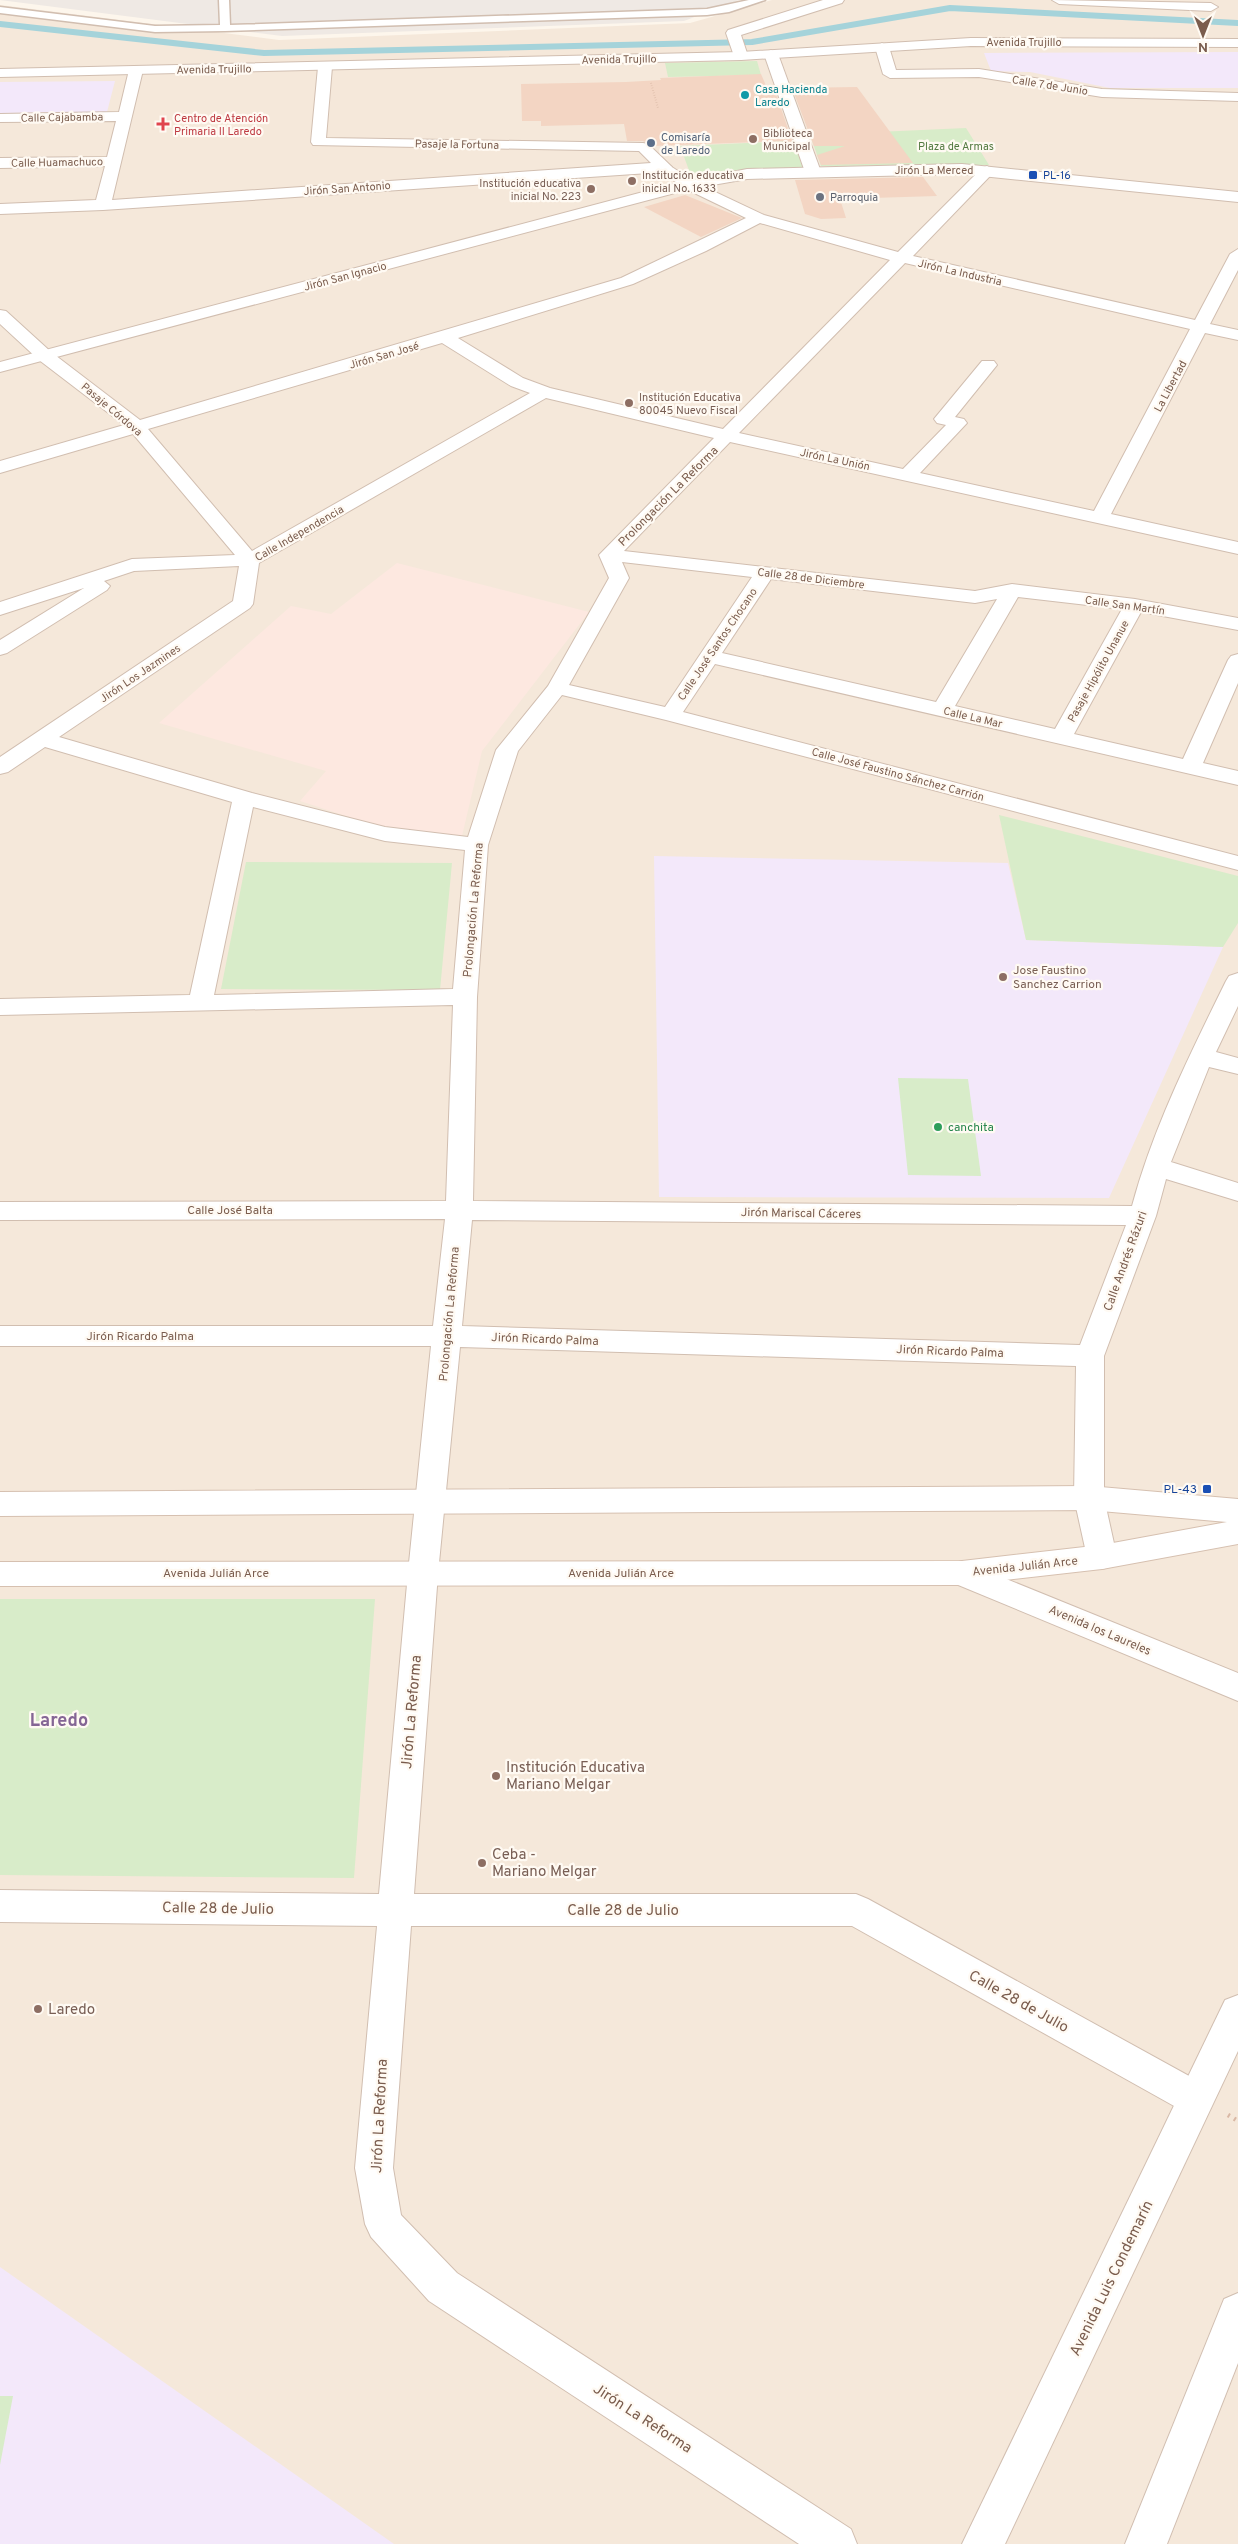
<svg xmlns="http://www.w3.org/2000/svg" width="1238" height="2544" font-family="Overpass,sans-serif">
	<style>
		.residential { fill: #f5e8da }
		.commercial { fill: #fde8e0 }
		.industrial { fill: #efe9e4 }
		.education { fill: #f3e8fa }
		.green { fill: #d8ecc9 }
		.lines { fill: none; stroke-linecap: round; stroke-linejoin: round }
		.stream { stroke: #a5d3da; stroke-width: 6 }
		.building { fill: #f3d5c3 }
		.service-casing { stroke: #d1beb0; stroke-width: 3 }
		.pedestrian-casing { stroke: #d1beb0; stroke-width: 2 }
		.minor-casing { stroke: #d1beb0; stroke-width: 2 }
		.tertiary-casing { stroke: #d1beb0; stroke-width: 2 }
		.secondary-casing { stroke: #d6c0b0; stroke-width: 2 }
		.path-far1 { stroke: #d9b8a5; stroke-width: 2; stroke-dasharray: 0.5 2; stroke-linecap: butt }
		.path { stroke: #d9b8a5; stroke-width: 4.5; stroke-dasharray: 2 5; stroke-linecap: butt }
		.service { fill: #fff; fill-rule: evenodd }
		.pedestrian { fill: #fff; fill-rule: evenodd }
		.minor { fill: #fff; fill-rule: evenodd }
		.tertiary { fill: #fff; fill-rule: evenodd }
		.secondary { fill: #fff; fill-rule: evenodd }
		.culture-dot { fill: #0f9aa8; stroke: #fffaf3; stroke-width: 2 }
		.health-dot { fill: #e0444e; stroke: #fffaf3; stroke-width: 2 }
		.education-dot { fill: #8d6e63; stroke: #fffaf3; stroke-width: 2 }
		.service-dot { fill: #5c6f8a; stroke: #fffaf3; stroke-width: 2 }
		.transit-dot { fill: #1a4fb4; stroke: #fffaf3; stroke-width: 2 }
		.worship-dot { fill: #6b7280; stroke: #fffaf3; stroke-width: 2 }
		.leisure-dot { fill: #2e9e5b; stroke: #fffaf3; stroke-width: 2 }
		.labels { text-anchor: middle; stroke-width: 4.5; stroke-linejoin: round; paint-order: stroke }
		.far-street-label { font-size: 11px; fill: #7a5c4d; stroke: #fffaf3 }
		.far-culture-label { font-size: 11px; fill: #0d838f; stroke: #fffaf3; text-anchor: start }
		.far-health-label { font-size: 11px; fill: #be3a42; stroke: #fffaf3; text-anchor: start }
		.far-education-label { font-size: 11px; fill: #785e54; stroke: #fffaf3; text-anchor: start }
		.far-service-label { font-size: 11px; fill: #4e5e75; stroke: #fffaf3; text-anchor: start }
		.far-park-label { font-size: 11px; fill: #537a41; stroke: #fffaf3 }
		.far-transit-label { font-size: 11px; fill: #164399; stroke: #fffaf3; text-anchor: start }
		.far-worship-label { font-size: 11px; fill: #5b616d; stroke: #fffaf3; text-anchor: start }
		.street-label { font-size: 12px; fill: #7a5c4d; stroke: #fffaf3 }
		.education-label { font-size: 12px; fill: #785e54; stroke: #fffaf3; text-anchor: start }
		.leisure-label { font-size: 12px; fill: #27864d; stroke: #fffaf3; text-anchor: start }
		.transit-label { font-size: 12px; fill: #164399; stroke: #fffaf3; text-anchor: end }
		.near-street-label { font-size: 15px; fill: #7a5c4d; stroke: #fffaf3 }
		.near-education-label { font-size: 15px; fill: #785e54; stroke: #fffaf3; text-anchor: start }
		.district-label { font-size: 18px; font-weight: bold; fill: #846695; stroke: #fffaf3 }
	</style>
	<rect width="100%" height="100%" fill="#fdf6ec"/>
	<polygon class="residential" points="772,0 1238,0 1238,2544 0,2544 0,5 279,40 690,23"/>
	<polygon class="commercial" points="397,563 589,612 482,751 462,836 392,831 300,801 326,771 159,723 291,606 331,614"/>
	<polygon class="industrial" points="0,0 739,0 684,21 282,36"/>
	<g class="education">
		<polygon points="1238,52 1238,88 1110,88 1030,72 991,71 984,53"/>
		<polygon points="115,81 107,112 0,113 0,82"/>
		<polygon points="654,856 1008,863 1026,940 1223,947 1109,1198 659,1197"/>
		<polygon points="0,2267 394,2544 0,2544"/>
	</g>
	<g class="green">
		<polygon points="757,61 761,75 668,77 665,63"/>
		<polygon points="966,128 989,165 821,166 810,135"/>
		<polygon points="794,141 803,167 690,173 680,146"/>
		<polygon points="999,815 1238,876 1238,923 1223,947 1026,940"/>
		<polygon points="246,862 452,863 440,990 221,989"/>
		<polygon points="898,1078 968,1079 981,1176 908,1175"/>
		<polygon points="0,1599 375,1599 354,1878 0,1875"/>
		<polygon points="0,2396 13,2396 0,2465"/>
	</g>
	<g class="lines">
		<polyline class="stream" points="0,24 264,53 752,42 950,8 1238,23"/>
	</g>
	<g class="building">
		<polygon points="761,74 767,88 774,88 794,146 786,146 784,141 653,146 643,141 627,141 624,124 541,126 541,121 522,121 521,84 626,82 661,80 660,78"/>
		<polygon points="857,87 913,163 821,165 817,155 845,146 814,146 792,88"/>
		<polygon points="923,177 937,196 840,199 846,218 821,219 805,214 795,180"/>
		<polygon points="685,195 742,218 701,237 644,207"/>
	</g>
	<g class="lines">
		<g class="service-casing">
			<polygon id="service" points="219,0 229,0 230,25 707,9 749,0 765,0 729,12 707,15 225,31 155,32 0,13 0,7 155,26 220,25"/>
		</g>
		<g class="pedestrian-casing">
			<polygon id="pedestrian" points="771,50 778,54 821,172 818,175 813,177 805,172 764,54"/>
		</g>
		<g class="minor-casing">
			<g id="minor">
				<polygon points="823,0 844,0 842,3 741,35 748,56 741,60 734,56 726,33 728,30"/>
				<polygon points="1052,0 1211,3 1218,7 1211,11 1059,4"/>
				<polygon points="882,43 889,47 896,70 979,69 1102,89 1238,93 1238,101 1102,97 979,77 890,78 883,74 875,47"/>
				<polygon points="325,63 332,67 326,138 643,143 648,144 672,167 664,172 103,210 0,214 0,204 96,200 105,166 0,168 0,158 107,157 116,121 0,122 0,114 119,112 129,70 136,66 143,70 112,200 651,163 639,151 313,145 311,142 318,67"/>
				<path d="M987,166L995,171L992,174L913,256L1195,320L1230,254L1238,249V270L1210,324L1238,330V340L1205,333L1111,514L1238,542V554L730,442L624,551L975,591L1012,584L1135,599L1238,618V630L1141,612L1074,734L1183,759L1228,660L1231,656L1238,654V683L1203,763L1238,771V785L715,664L683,712L1238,856V870L666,720L562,695L518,751L488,845L477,997L473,1201L1132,1206C1153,1128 1190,1054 1226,981L1229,976L1238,973V1006L1216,1052L1238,1058V1074L1209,1067L1171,1162L1238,1183V1201L1166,1179L1156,1216L1104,1356V1498L1117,1557L1113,1566L1102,1569L1091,1566L1087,1557L1074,1498L1076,1366L460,1347L438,1573L414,1894H856L868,1899L1209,2087L1214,2099L1209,2111L1196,2117L1183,2111L852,1926H411L393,2168L401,2215L457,2273L851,2529L857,2544H799L429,2301L371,2237L365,2224L355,2168L377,1926L0,1922V1890L379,1894L408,1573L431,1346H0V1326H433L445,1219L0,1220V1202L446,1201L453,1005L0,1015V999L190,995L232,802L45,747L8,772L0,774V757L233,601L239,566L134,571L104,581L110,586L107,590L7,653L0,655V640L84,588L0,615V602L132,559L235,555L133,434L0,473V461L124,425L39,360L0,324V310L6,311L51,352L140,420L621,278L746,218L684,188L681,185L684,182H694L764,215L898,252L982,168ZM760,223L890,260L723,429L550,388L523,378L458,338L633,284L706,251ZM905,263L1190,329L1094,511L920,473L967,423L964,419L955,417L997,365L994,361H982L934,419L937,423L946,425L903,469L739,433ZM442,343L511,386L530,393L252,551L148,429ZM546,398L714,438L599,555L609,578L548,686L496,750L468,837L385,827L252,793L59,737L250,608L253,604L259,563ZM622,562L752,577L665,707L569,685L629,578ZM771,579L975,603L997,599L936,702L722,653ZM1018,597L1122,609L1055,729L955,706ZM253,807L385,841L465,850L453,989L214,995ZM472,1220L1126,1225L1080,1345L462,1326Z"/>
				<polygon points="962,1561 1238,1673 1238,1701 951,1582 947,1573 951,1564"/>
			</g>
		</g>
		<g class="tertiary-casing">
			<g id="tertiary">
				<polygon points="971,38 1238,39 1238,47 971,46 741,60 0,77 0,69 741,52"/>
				<polygon points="664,162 692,180 747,169 962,164 1238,192 1238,202 962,174 747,179 690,189 0,372 0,362 677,183 656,167"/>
				<polygon points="1238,1995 1238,2051 1005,2544 962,2544 1225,2000"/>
				<polygon points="1238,2293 1238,2363 1167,2544 1125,2544 1224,2299"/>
			</g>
		</g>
		<g class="secondary-casing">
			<polygon id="secondary" points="1089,1486 1238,1499 1238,1544 1102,1569 962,1585 0,1586 0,1562 962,1561 1102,1545 1227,1522 1089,1510 0,1516 0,1492"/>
		</g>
		<polyline class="path-far1" points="651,83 658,108"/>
		<polyline class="path" points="1228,2115 1238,2121"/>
		<use href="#service" class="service"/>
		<use href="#pedestrian" class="pedestrian"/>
		<use href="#minor" class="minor"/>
		<use href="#tertiary" class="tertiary"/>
		<use href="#secondary" class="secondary"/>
	</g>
	<circle class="culture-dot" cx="745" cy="95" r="5"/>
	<path class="health-dot" d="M160.5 116.5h5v5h5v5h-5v5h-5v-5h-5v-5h5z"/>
	<g class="education-dot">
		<circle cx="753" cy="139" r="5"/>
		<circle cx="632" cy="181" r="5"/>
		<circle cx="591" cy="189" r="5"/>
		<circle cx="629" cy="403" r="5"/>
		<circle cx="1003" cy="977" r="5"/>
		<circle cx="496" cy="1776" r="5"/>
		<circle cx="482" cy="1863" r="5"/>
		<circle cx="38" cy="2009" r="5"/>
	</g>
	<circle class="service-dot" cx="651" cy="143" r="5"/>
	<g class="transit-dot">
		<rect x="1028" y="170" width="10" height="10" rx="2.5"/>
		<rect x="1202" y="1484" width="10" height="10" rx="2.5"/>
	</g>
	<circle class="worship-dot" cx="820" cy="197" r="5"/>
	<circle class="leisure-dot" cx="938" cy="1127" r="5"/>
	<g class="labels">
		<g class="far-street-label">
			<text x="1024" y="46">Avenida Trujillo</text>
			<text transform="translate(619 59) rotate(-1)" y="4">Avenida Trujillo</text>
			<text transform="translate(214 69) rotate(-1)" y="4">Avenida Trujillo</text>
			<text transform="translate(1050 85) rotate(9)" y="4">Calle 7 de Junio</text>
			<text transform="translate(62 117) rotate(-1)" y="4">Calle Cajabamba</text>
			<text transform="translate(457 144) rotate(1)" y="4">Pasaje la Fortuna</text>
			<text transform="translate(57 162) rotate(-1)" y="4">Calle Huamachuco</text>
			<text x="934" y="174">Jirón La Merced</text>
			<text transform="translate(347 188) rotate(-4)" y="4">Jirón San Antonio</text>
			<text transform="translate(960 272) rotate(13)" y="4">Jirón La Industria</text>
			<text transform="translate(345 276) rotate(-15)" y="4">Jirón San Ignacio</text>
			<text transform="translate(384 355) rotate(-16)" y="4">Jirón San José</text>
			<text transform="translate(1170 386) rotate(-62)" y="4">La Libertad</text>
			<text transform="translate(112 409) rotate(40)" y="4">Pasaje Córdova</text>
			<text transform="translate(835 459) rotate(12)" y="4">Jirón La Unión</text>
			<text transform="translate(299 533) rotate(-30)" y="4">Calle Independencia</text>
			<text transform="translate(811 578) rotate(7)" y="4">Calle 28 de Diciembre</text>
			<text transform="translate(1125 605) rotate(8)" y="4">Calle San Martín</text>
			<text transform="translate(717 644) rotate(-56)" y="4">Calle José Santos Chocano</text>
			<text transform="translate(1098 671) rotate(-61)" y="4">Pasaje Hipólito Unanue</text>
			<text transform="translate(140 673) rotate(-34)" y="4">Jirón Los Jazmines</text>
			<text transform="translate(973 717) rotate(13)" y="4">Calle La Mar</text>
			<text transform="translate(898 774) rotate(15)" y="4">Calle José Faustino Sánchez Carrión</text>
		</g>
		<g class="far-culture-label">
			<text x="755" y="93">Casa Hacienda<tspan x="755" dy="13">Laredo</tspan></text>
		</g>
		<g class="far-health-label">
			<text x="174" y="122">Centro de Atención<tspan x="174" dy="13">Primaria II Laredo</tspan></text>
		</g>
		<g class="far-education-label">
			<text x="763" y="137">Biblioteca<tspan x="763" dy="13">Municipal</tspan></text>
			<text x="642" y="179">Institución educativa<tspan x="642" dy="13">inicial No. 1633</tspan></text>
			<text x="581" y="187" text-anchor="end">Institución educativa<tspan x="581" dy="13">inicial No. 223</tspan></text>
			<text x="639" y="401">Institución Educativa<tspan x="639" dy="13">80045 Nuevo Fiscal</tspan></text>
		</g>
		<g class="far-service-label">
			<text x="661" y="141">Comisaría<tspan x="661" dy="13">de Laredo</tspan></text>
		</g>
		<g class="far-park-label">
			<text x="956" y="150">Plaza de Armas</text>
		</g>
		<g class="far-transit-label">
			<text x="1043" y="179">PL-16</text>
		</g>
		<g class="far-worship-label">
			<text x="830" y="201">Parroquia</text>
		</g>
		<g class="street-label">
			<text transform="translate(668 496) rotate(-45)" y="4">Prolongación La Reforma</text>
			<text transform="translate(473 910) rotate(-85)" y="4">Prolongación La Reforma</text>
			<text x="230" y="1214">Calle José Balta</text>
			<text transform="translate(801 1213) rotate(1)" y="4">Jirón Mariscal Cáceres</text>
			<text transform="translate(1125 1261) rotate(-70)" y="4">Calle Andrés Rázuri</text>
			<text transform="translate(449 1314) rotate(-85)" y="4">Prolongación La Reforma</text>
			<text x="140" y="1340">Jirón Ricardo Palma</text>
			<text transform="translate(545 1339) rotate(2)" y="4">Jirón Ricardo Palma</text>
			<text transform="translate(950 1351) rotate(2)" y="4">Jirón Ricardo Palma</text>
			<text transform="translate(1025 1566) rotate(-6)" y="4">Avenida Julián Arce</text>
			<text x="216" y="1577">Avenida Julián Arce</text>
			<text x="621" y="1577">Avenida Julián Arce</text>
			<text transform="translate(1100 1630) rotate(23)" y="4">Avenida los Laureles</text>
		</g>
		<g class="education-label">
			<text x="1013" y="974">Jose Faustino<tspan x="1013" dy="14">Sanchez Carrion</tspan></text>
		</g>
		<g class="leisure-label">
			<text x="948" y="1131">canchita</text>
		</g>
		<g class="transit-label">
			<text x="1197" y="1493">PL-43</text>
		</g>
		<g class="near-street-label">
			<text transform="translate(411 1712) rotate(-85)" y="5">Jirón La Reforma</text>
			<text transform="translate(218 1908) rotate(1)" y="5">Calle 28 de Julio</text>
			<text x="623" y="1915">Calle 28 de Julio</text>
			<text transform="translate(1019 2001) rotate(29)" y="5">Calle 28 de Julio</text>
			<text transform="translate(379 2116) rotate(-87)" y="5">Jirón La Reforma</text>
			<text transform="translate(1111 2278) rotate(-64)" y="5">Avenida Luis Condemarín</text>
			<text transform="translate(643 2418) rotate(33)" y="5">Jirón La Reforma</text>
		</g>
		<g class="near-education-label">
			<text x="506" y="1772">Institución Educativa<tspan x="506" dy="17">Mariano Melgar</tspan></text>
			<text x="492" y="1859">Ceba -<tspan x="492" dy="17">Mariano Melgar</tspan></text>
			<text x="48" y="2014">Laredo</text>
		</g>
		<g class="district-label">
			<text x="59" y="1726">Laredo</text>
		</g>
	</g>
	<g transform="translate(1203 35) rotate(180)" stroke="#fffaf3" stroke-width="4" paint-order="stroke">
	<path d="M0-4L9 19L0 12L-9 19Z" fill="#7a5c4d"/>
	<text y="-8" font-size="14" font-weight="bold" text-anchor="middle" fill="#7a5c4d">N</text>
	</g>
</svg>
